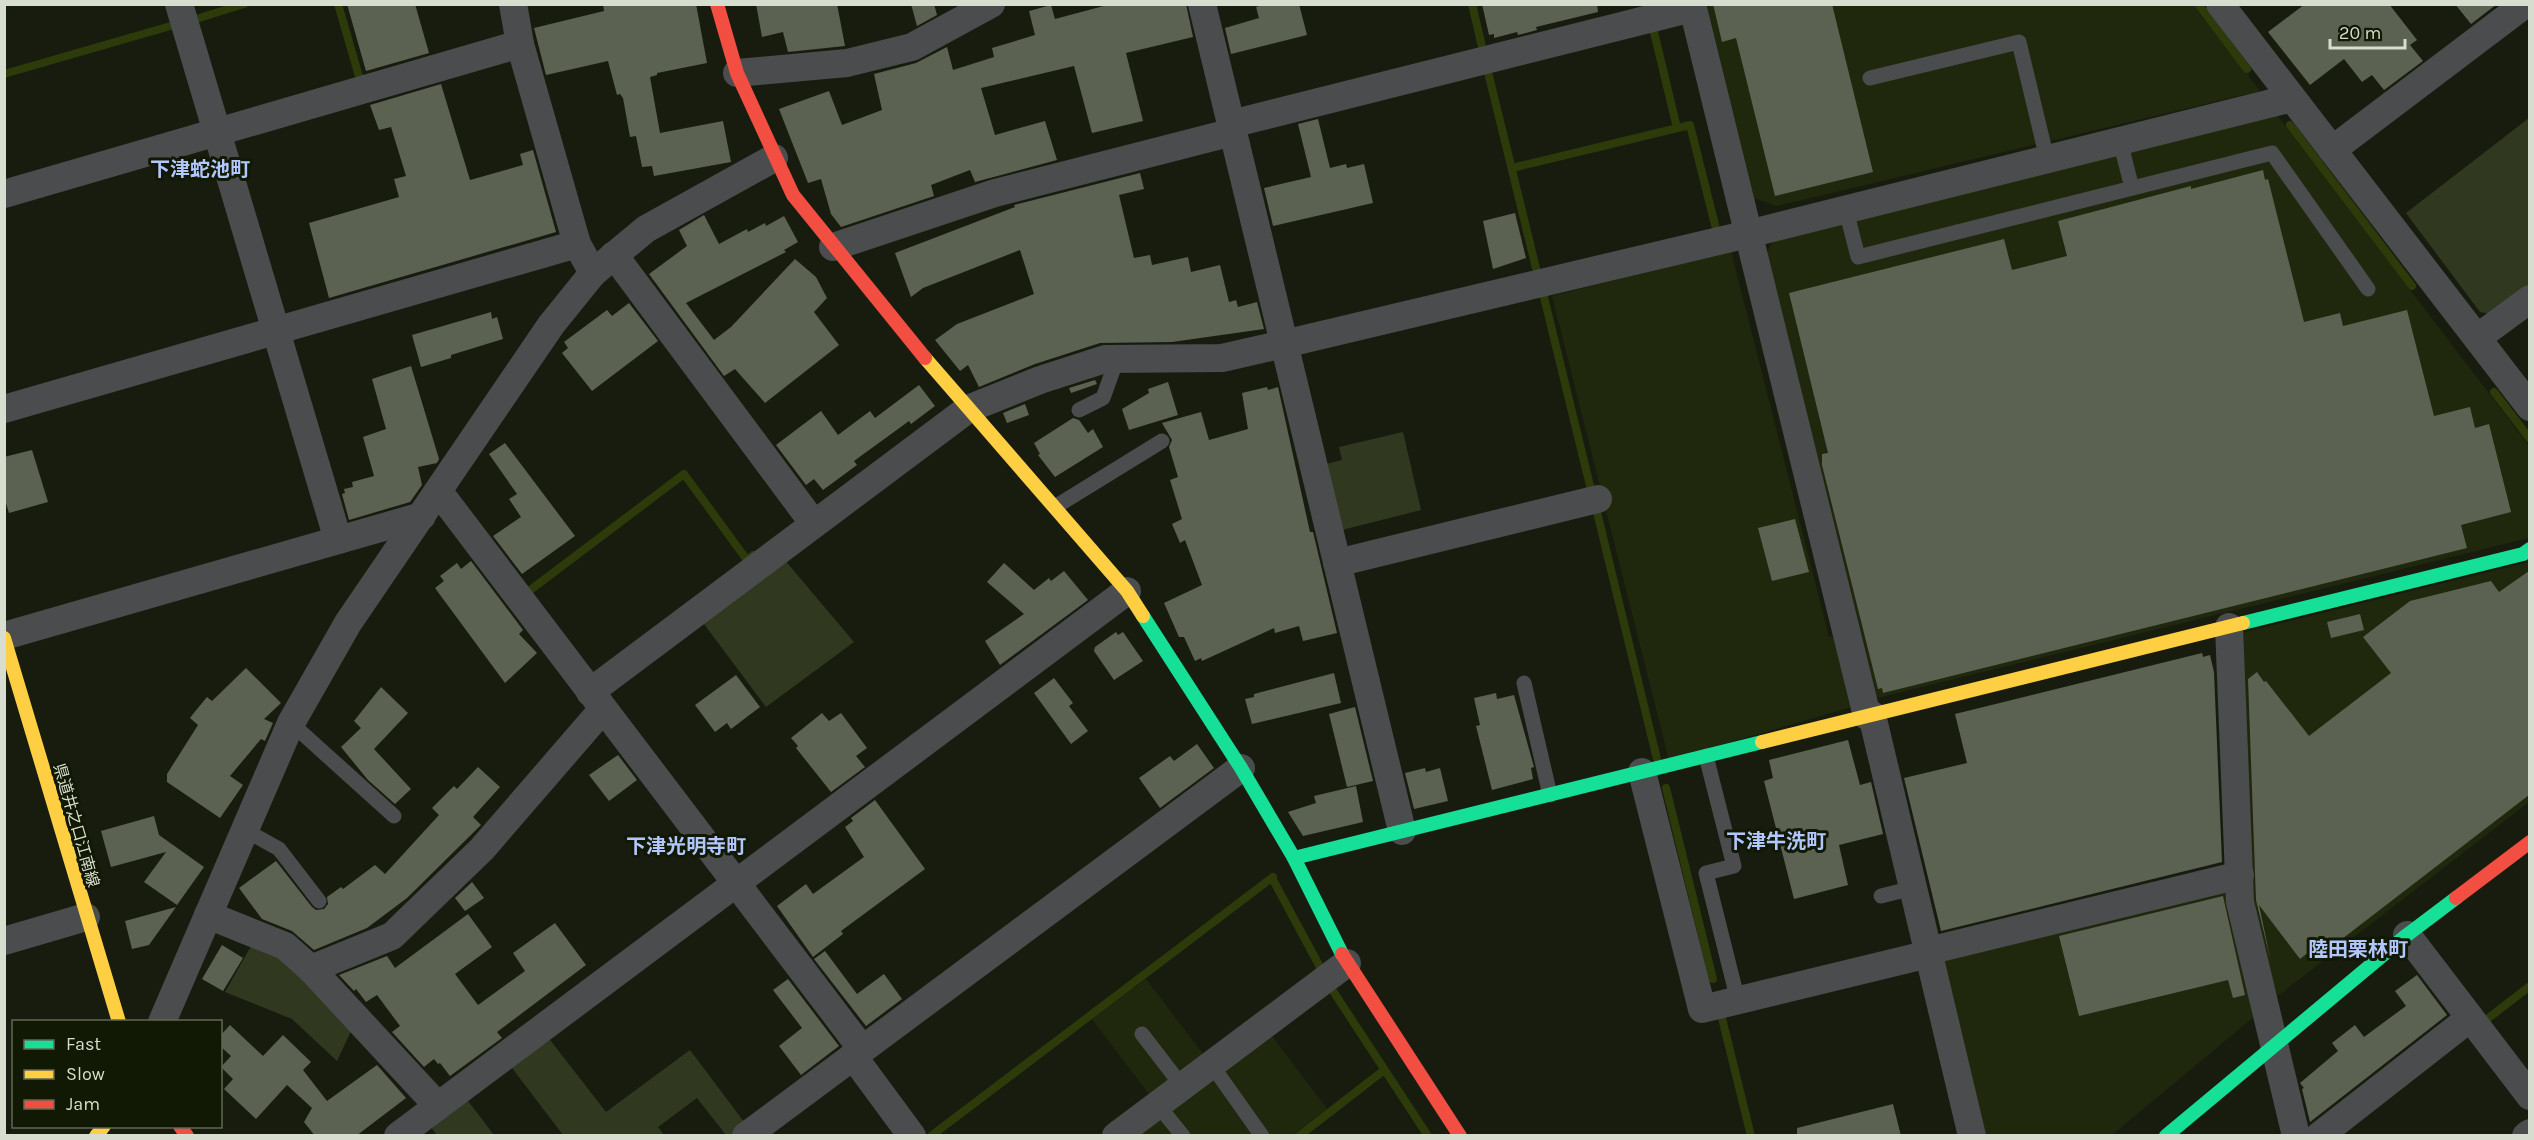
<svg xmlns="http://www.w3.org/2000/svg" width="2534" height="1140" font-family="Karla,'Noto Sans JP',sans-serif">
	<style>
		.built { fill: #1f280c }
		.green { fill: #30391f }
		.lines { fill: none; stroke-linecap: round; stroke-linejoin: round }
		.stream { stroke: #2d3a0a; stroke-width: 8 }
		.building { fill: #5c6252 }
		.lane { stroke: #4a4c4d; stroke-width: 15 }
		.street { stroke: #4a4c4d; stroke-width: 28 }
		.fast { stroke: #16e098; stroke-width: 14 }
		.slow { stroke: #ffcf43; stroke-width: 14 }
		.jam { stroke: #f24e42; stroke-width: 14 }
		.labels { text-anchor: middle; stroke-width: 6; stroke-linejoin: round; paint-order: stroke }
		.street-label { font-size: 16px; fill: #d8decf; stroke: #111803 }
		.quarter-label { font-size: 20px; font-weight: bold; fill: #b2c7fd; stroke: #111803 }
	</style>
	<rect width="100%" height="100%" fill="#181c0f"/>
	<g class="built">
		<polygon points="1707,5 2193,5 2260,91 1777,206 1754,198"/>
		<polygon points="2277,115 2529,446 2529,538 1873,699 1765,259 1774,237"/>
		<polygon points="1731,251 1829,637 1838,636 1855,706 1669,760 1552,296"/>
		<polygon points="2529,562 2529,802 2279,995 2268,992 2247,897 2237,634"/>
		<polygon points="2227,888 2255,1016 2112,1135 1978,1135 1942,957"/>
		<polygon points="1146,979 1206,1058 1152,1098 1092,1019"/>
		<polygon points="1269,1032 1327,1109 1293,1135 1132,1136"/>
	</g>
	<g class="green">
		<polygon points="2529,118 2529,285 2491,314 2480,312 2406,213"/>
		<polygon points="1403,432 1421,510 1338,531 1322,465 1342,460 1339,447"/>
		<polygon points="783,558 854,642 766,707 701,620"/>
		<polygon points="254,941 284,954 353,1027 337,1061 292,1019 225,992"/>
		<polygon points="547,1036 606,1112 690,1050 747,1126 735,1135 726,1135 697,1098 658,1127 664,1135 563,1135 509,1064"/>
		<polygon points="465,1097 494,1135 437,1135 429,1125"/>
	</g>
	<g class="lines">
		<g class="stream">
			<polyline points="338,4 360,80"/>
			<polyline points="1472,4 1483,51"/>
			<polyline points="2198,4 2247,69"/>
			<polyline points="196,19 244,4"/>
			<polyline points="1653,28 1677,128"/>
			<polyline points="1487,68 1536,268"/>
			<polyline points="4,74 174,25"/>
			<polyline points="2290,125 2412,286"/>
			<polyline points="1512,168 1690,125 1715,225"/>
			<polyline points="1543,293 1591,490"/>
			<polyline points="2494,392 2530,439"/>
			<polyline points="1596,508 1657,759"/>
			<polyline points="529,591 684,474 747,560 753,555"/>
			<polyline points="1666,788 1713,979"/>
			<polyline points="1272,878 1320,967"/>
			<polyline points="1331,988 1428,1136"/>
			<polyline points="1721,1014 1751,1136"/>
			<polyline points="2486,1020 2530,986"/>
			<polyline points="931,1136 1273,877"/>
			<polyline points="1299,1136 1383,1071"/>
		</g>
	</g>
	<g class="building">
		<polygon points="347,4 415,4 429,53 366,71"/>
		<polygon points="603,4 696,4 707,63 657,73 657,75 650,77 660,133 723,121 731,162 654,176 652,166 642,167 636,136 630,137 623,98 620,94 617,95 608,61 546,75 534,28 604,11"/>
		<polygon points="756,4 837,4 845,46 788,52 783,32 762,37"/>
		<polygon points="911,4 934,4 937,15 917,26"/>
		<polygon points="1111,4 1186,4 1193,37 1126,53 1143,121 1092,133 1074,66 981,88 995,135 1045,121 1057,160 975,182 970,170 931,185 934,196 841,227 831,214 821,179 808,183 779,109 829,91 842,125 882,110 874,74 916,63 947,47 953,70 994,57 992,48 1035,35 1029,11 1051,5 1055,19"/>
		<polygon points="1266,4 1299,4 1307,35 1231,54 1225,28 1259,18 1256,7"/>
		<polygon points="1482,4 1597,4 1598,12 1536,27 1537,30 1518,35 1517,32 1494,38 1494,34 1489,35"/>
		<polygon points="1713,4 1832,4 1873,172 1775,196 1736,38 1722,42"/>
		<polygon points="2305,4 2389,4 2417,40 2410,45 2423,61 2384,90 2372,75 2362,82 2344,59 2310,85 2268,32"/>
		<polygon points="2455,4 2497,4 2471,24"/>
		<polygon points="441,84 470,180 523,165 520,154 533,150 556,232 329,298 309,223 399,197 394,179 406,176 391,127 379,130 370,105"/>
		<polygon points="1318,119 1330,168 1346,164 1347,168 1364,164 1373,203 1273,226 1264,188 1311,177 1298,124"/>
		<polygon points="2263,170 2265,180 2268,179 2304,322 2340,313 2343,326 2407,310 2434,416 2470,407 2475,428 2489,424 2511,512 2461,525 2467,548 1883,693 1882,688 1878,689 1822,465 1822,454 1828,453 1789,293 2004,239 2012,270 2067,256 2058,221 2191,186 2191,189"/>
		<polygon points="1140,173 1144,189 1119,195 1134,258 1150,255 1152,265 1188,257 1191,272 1220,265 1229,302 1236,300 1238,307 1257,302 1264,329 1172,342 1100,343 1035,364 979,387 968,365 960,371 935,340 957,324 1034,294 1020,250 923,288 911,297 895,253 1015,207 1014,205"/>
		<polygon points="1515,213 1526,258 1493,269 1483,221"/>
		<polygon points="704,215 719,244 747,229 748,232 765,223 766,226 784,216 798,242 784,250 786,252 686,303 714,340 731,327 795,259 816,277 827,298 814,312 839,345 765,403 735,369 724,376 649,274 687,246 679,230"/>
		<polygon points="629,303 658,341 592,391 562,353 568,348 564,342 607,310 612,316"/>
		<polygon points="491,312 492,319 497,317 503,339 451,355 451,358 421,367 412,335"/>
		<polygon points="411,366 439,459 437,463 418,467 422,485 410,502 349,520 342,494 345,493 344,489 353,487 352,482 374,476 363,437 386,429 372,379"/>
		<polygon points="1095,380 1097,384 1071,393 1069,388"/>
		<polygon points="1168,382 1178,415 1129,430 1122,409 1149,393 1148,389"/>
		<polygon points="919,385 935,406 911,424 909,421 854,461 857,465 823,490 814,479 806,485 776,445 821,411 838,435 870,411 875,418"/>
		<polygon points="1267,387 1268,390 1278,387 1310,532 1313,532 1337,633 1303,641 1299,626 1275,633 1274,628 1202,661 1201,658 1195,661 1184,637 1179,637 1164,603 1202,585 1185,540 1180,543 1172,524 1182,519 1170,480 1178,477 1169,447 1172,440 1162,423 1201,412 1209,440 1248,429 1242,393"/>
		<polygon points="1025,404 1029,415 1007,423 1003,413"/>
		<polygon points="1073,418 1079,420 1088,433 1093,429 1103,447 1055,477 1038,455 1040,454 1034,443"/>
		<polygon points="505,443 575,536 522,574 493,536 521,517 509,499 517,494 489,454"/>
		<polygon points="32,450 48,502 9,513 4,497 4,457"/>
		<polygon points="1795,519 1809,572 1772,581 1758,528"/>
		<polygon points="471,561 523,630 519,634 537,653 505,683 435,588 444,581 440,576 457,563 461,569"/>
		<polygon points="1004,563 1034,590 1049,578 1051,581 1064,571 1088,600 1000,665 985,641 1024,614 987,582"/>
		<polygon points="2529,571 2529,795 2316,959 2310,951 2300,959 2259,905 2271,962 2256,900 2248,679 2257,672 2264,682 2266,681 2309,736 2391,673 2363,637 2410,601 2491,581 2499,592"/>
		<polygon points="2360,614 2364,630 2331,638 2327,622"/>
		<polygon points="1116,632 1118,635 1123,632 1143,661 1114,680 1094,651 1095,647"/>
		<polygon points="2202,653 2203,657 2210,655 2214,672 2222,862 1941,931 1904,778 1967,763 1955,714"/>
		<polygon points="246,668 281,703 264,719 273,723 265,741 261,739 230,776 243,785 220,818 167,782 167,774 198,725 190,718 193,714 207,697 212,701"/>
		<polygon points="1334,673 1341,703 1252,724 1245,699 1254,697 1254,694"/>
		<polygon points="736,675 760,707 731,729 727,723 715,732 695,705"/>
		<polygon points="1054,678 1073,703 1069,706 1088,731 1071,744 1034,693"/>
		<polygon points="381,687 408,713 374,749 411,789 395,804 368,780 341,747 361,728 354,721"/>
		<polygon points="1496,693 1497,699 1514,695 1534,767 1531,768 1533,779 1492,790 1476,726 1480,725 1474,698"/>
		<polygon points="1355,707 1373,781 1347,787 1329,714"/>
		<polygon points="822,713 829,721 841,713 867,748 856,756 865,767 831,792 796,748 798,746 791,738"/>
		<polygon points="1848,740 1860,785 1871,782 1883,834 1839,845 1848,885 1794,899 1764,781 1773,778 1769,760"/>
		<polygon points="1197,744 1214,768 1160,808 1139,778 1170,756 1174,761"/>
		<polygon points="618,755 637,780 609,801 589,775"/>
		<polygon points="478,767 500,787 473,817 481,825 407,898 367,928 314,950 292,931 262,919 239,888 276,861 312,907 316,910 324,909 328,904 327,897 341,887 343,889 375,865 385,874 439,815 432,808 454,786 457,789"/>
		<polygon points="1425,768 1426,772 1440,768 1448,801 1414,809 1405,773"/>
		<polygon points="1356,786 1363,822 1303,836 1288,812 1316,803 1314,796"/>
		<polygon points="875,800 925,869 841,931 843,934 813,957 777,906 806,884 813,894 864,857 845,827 853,821 851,818"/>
		<polygon points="154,816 159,835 204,867 177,905 144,882 166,852 111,867 101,831"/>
		<polygon points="472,882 484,898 465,911 455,898"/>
		<polygon points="2223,896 2245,995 2233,998 2228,980 2079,1016 2059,936"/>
		<polygon points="176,907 149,945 132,949 125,921"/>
		<polygon points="468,914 492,947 455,974 478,1005 525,971 513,953 555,923 586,965 497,1032 502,1038 450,1076 440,1063 438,1064 434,1059 424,1067 392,1032 400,1026 377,995 366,1002 356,989 354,991 339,975 387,956 395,968"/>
		<polygon points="222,945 243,958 223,991 202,979"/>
		<polygon points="825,951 857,994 884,974 902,999 866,1026 814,959"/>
		<polygon points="2417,975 2447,1015 2310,1122 2302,1089 2304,1088 2300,1083 2338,1051 2332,1043 2355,1025 2364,1037 2406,1006 2395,991"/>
		<polygon points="788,979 839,1046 801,1075 779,1046 802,1028 773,990"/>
		<polygon points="230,1025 263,1056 283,1035 311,1062 303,1070 327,1101 377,1065 406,1098 356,1136 315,1136 304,1122 312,1108 287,1085 256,1119 224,1089 233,1079 221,1067 231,1056 220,1046 220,1036"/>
		<polygon points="1893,1104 1901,1136 1797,1136 1797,1128"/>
	</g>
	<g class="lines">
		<g class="lane">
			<polyline points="1870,78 2019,42 2047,159"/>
			<polyline points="2120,141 2132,188"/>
			<polyline points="1846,210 1858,257 2272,153 2368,289"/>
			<polyline points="1079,410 1103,398 1117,359"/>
			<polyline points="1055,507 1162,441"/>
			<polyline points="1524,683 1550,795"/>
			<polyline points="291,723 394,816"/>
			<polyline points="1706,756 1734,866 1706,873 1738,1001"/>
			<polyline points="245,830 279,849 319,901"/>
			<polyline points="1881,896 1913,888"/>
			<polyline points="1142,1034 1182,1086"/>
			<polyline points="1211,1064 1262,1136"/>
			<polyline points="1157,1104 1183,1136"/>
		</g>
		<g class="street">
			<polyline points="179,4 338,540"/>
			<polyline points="513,4 520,44"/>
			<polyline points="1202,4 1402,831"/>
			<polyline points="1692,4 1867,716"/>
			<polyline points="2220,4 2530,407"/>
			<polyline points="737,73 847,63 912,47 991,4"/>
			<polyline points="1231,124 1693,8"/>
			<polyline points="2332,150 2525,4"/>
			<polyline points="4,194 520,44 577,244 593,273"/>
			<polyline points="833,247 995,193 1233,132"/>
			<polyline points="614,255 814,524"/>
			<polyline points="2477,338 2530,299"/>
			<polyline points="4,409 577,244"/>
			<polyline points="439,492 862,1049"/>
			<polyline points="1337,563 1598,499"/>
			<polyline points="2229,627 2240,902 2296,1136"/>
			<polyline points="4,636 422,516"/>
			<polyline points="590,692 968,409 1040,380 1105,359 1222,358 1284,344 1748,234 2292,98"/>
			<polyline points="1872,715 1972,1136"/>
			<polyline points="1642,772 1702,1009 1929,954"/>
			<polyline points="208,915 285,946 311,969 438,1106"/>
			<polyline points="2407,935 2530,1096"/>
			<polyline points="4,941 86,917"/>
			<polyline points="1928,951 2240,875"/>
			<polyline points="311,969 392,936 482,849 603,709"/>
			<polyline points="162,1022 291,723 348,623 551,325 593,273 646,229 774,158"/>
			<polyline points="853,1056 912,1136"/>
			<polyline points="398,1136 1127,591"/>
			<polyline points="746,1136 1241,768"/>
			<polyline points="1116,1136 1347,963"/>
			<polyline points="2319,1136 2470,1018"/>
			<polyline points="2526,1136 2530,1133"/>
		</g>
		<g class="fast">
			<polyline points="1143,616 1241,768 1294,858 1342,954"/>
			<polyline points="2243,623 2523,554 2530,549"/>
			<polyline points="1294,858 1762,742"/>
			<polyline points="2166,1136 2407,935 2456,898"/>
		</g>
		<g class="slow">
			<polyline points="925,358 1127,591 1143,616"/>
			<polyline points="4,638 119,1022"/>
			<polyline points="1762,742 2243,623"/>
			<polyline points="96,1136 104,1126"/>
		</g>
		<g class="jam">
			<polyline points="717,4 737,73 793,195 925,358"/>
			<polyline points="2456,898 2530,842"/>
			<polyline points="1342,954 1460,1136"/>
			<polyline points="180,1126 187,1136"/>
		</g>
	</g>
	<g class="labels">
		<g class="street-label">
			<text transform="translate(77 825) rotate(74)" y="6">県道井之口江南線</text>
		</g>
		<g class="quarter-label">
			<text x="200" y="176">下津蛇池町</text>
			<text x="1776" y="848">下津牛洗町</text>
			<text x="686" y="853">下津光明寺町</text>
			<text x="2358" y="956">陸田栗林町</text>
		</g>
	</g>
	<rect width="2534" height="1140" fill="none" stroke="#d8decf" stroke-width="12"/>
	<rect x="12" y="1020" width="210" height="108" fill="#111803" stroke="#616755" stroke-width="1.5"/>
	<rect x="24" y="1040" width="30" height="9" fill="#16e098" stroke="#616755" stroke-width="1.5"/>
	<text x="66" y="1050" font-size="18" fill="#d8decf">Fast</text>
	<rect x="24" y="1070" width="30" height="9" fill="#ffcf43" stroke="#616755" stroke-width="1.5"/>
	<text x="66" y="1080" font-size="18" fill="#d8decf">Slow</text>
	<rect x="24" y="1100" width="30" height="9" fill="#f24e42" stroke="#616755" stroke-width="1.5"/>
	<text x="66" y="1110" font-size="18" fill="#d8decf">Jam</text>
	<path d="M2330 39v9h75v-9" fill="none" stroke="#d8decf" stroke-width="3"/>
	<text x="2339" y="39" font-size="18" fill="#d8decf" stroke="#111803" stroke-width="4.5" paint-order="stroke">20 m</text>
</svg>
